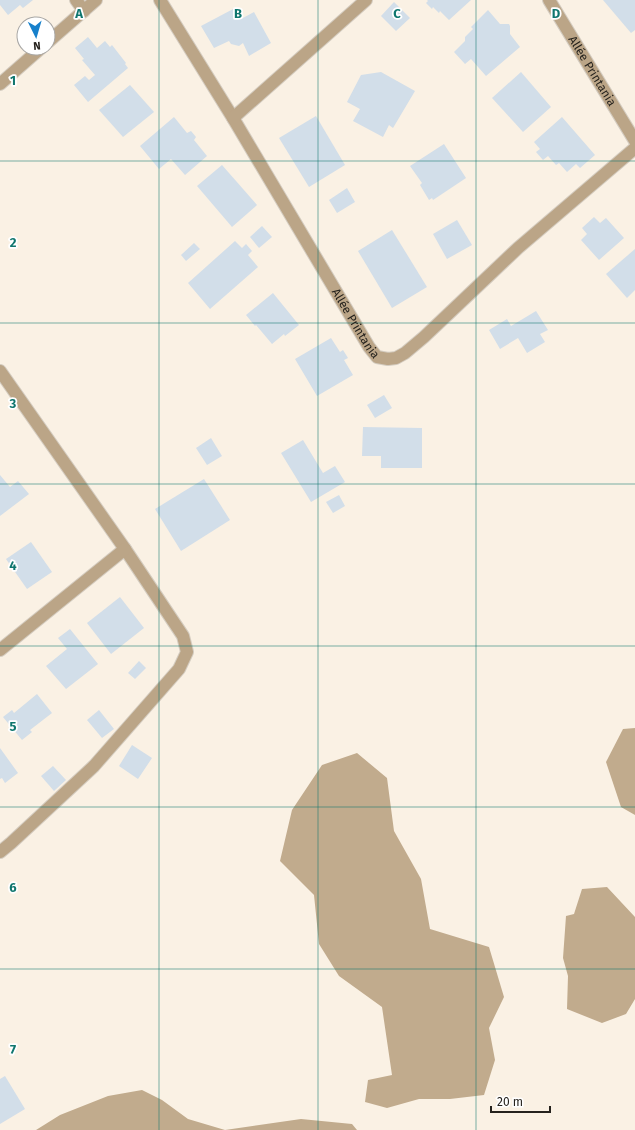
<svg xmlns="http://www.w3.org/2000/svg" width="635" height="1130" font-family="'Fira Sans',sans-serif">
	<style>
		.forest { fill: #c1ab8d }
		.building { fill: #d2dee9 }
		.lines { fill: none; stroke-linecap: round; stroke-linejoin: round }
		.minor-casing { stroke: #d4ccc0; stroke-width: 14 }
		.minor { stroke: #bba587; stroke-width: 12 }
		.grid { fill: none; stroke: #0f766e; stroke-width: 1; stroke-opacity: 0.55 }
		.labels { text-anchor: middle; stroke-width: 3.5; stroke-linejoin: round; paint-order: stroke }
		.street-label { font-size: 12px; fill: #25221d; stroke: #fff }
		.grid-label { font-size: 13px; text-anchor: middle; font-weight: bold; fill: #0f766e; stroke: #fff; stroke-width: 3.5; stroke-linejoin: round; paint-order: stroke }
	</style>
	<rect width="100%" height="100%" fill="#faf1e4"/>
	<g class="forest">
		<polygon points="635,728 635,815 621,807 606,762 623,729"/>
		<polygon points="357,753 387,778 394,831 421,879 430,929 489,947 504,997 489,1028 495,1060 484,1095 450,1099 419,1099 387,1108 365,1102 368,1080 392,1075 382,1007 339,976 319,944 314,895 280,861 292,810 322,765"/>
		<polygon points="607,887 635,917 635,999 626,1014 602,1023 567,1009 568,976 563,958 566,916 574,914 582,889"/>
		<polygon points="142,1090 162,1100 188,1119 225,1130 301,1119 352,1124 357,1130 36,1130 60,1115 108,1096"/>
	</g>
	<g class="building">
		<polygon points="0,0 33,0 23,8 20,5 8,15 0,5"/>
		<polygon points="427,0 471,0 449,20 440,11 439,13 433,7 432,9 426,3 428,1"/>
		<polygon points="603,0 635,0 635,30 631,33"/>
		<polygon points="394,2 410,18 396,31 381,16"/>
		<polygon points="235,8 241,19 254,12 271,43 249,56 243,43 239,46 231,44 229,41 214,48 201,26"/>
		<polygon points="488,10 500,24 509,24 510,26 510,34 520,47 486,76 471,59 465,64 454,52 465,41 465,37 473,29 471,27"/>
		<polygon points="88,37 97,48 105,41 110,47 112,45 126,63 125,64 128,68 88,102 74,85 85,76 89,80 95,75 82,60 84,59 75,48"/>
		<polygon points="381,72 415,91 393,128 389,125 383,137 353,121 360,109 347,102 361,75"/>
		<polygon points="521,72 551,107 523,132 492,98"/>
		<polygon points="130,85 154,112 123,137 99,110"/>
		<polygon points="316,116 345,165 309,187 279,138"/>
		<polygon points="174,117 187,133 191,131 196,137 194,140 207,156 185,175 171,159 159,169 140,146"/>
		<polygon points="562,117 595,155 580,168 576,164 567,172 559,163 556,165 548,156 543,160 536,152 540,149 534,142"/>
		<polygon points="444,144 466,178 433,200 432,198 429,200 420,185 422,183 410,166"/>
		<polygon points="222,165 257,205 232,227 197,186"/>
		<polygon points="347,188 355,202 337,213 329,200"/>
		<polygon points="594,217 600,223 606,218 624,238 599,260 581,240 587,234 582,228"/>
		<polygon points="457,220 472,245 447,259 433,234"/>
		<polygon points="262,226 272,237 259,248 250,237"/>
		<polygon points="392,230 427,287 392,308 358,251"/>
		<polygon points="235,241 242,248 246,244 252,251 248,255 258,267 210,309 188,283"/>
		<polygon points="194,243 200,249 186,261 181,255"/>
		<polygon points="635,249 635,290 627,298 606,274"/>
		<polygon points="273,293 299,325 285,336 284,334 272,344 256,325 255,326 246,315"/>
		<polygon points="536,311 548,330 540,334 545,342 527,353 518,338 500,349 489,330 507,319 511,326"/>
		<polygon points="331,338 340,352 343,350 348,358 344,360 353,375 317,396 295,359"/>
		<polygon points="384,395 392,408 375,418 367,405"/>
		<polygon points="363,427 422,428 422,468 381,468 381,456 362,456"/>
		<polygon points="211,438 222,456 207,465 196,448"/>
		<polygon points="303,440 323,473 335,466 345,482 311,502 281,453"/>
		<polygon points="0,475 10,487 18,481 29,494 0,516"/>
		<polygon points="204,479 230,520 181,551 155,509"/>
		<polygon points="339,495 345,506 333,513 326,502"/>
		<polygon points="31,542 52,572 27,589 6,559"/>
		<polygon points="120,597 144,628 111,654 87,623"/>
		<polygon points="70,629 98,664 66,689 46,666 67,649 58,638"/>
		<polygon points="139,661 146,668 135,679 128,673"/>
		<polygon points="37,694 52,713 30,730 32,732 22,740 3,717 12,710 14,713"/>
		<polygon points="99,710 114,729 102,738 87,720"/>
		<polygon points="132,745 152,758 138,779 119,766"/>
		<polygon points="0,748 18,773 5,783 2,778 0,779"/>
		<polygon points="53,766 66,780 54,791 41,776"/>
		<polygon points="5,1076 25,1109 0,1124 0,1079"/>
	</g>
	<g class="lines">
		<g class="minor-casing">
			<g id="minor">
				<polyline points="76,0 84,11"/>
				<path id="s1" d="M160,0L233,118L369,347L377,357L388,359L396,358L405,353L424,337L518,248L635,148"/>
				<path id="s2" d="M549,0L635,141"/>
				<polyline points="48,42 96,0"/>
				<polyline points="0,84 41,48"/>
				<polyline points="233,118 366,0"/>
				<polyline points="0,371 125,549 183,636 187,652 179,669 94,766 11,843 0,852"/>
				<polyline points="0,650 125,549"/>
			</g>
		</g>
		<use href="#minor" class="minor"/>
	</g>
	<path class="grid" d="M159,0V1130M318,0V1130M476,0V1130M0,161H635M0,323H635M0,484H635M0,646H635M0,807H635M0,969H635"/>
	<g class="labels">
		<g class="street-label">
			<text dy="4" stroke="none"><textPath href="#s2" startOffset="83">Allée Printania</textPath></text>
			<text dy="4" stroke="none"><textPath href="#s1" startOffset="378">Allée Printania</textPath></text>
		</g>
	</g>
	<g class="grid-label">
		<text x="79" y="18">A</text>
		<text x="238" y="18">B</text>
		<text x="397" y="18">C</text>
		<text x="556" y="18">D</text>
		<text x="13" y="85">1</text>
		<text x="13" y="247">2</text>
		<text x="13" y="408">3</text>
		<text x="13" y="570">4</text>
		<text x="13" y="731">5</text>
		<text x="13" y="892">6</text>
		<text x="13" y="1054">7</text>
	</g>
	<g transform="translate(36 36) rotate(175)"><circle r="19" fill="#ffffff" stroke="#a8a7a5"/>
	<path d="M0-3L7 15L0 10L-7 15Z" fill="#1780cb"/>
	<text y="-6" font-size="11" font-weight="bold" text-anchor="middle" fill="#25221d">N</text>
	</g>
	<path d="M491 1106v6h59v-6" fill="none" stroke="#25221d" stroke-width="2"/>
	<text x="497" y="1106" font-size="12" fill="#25221d" stroke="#ffffff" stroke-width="3" paint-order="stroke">20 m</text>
</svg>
